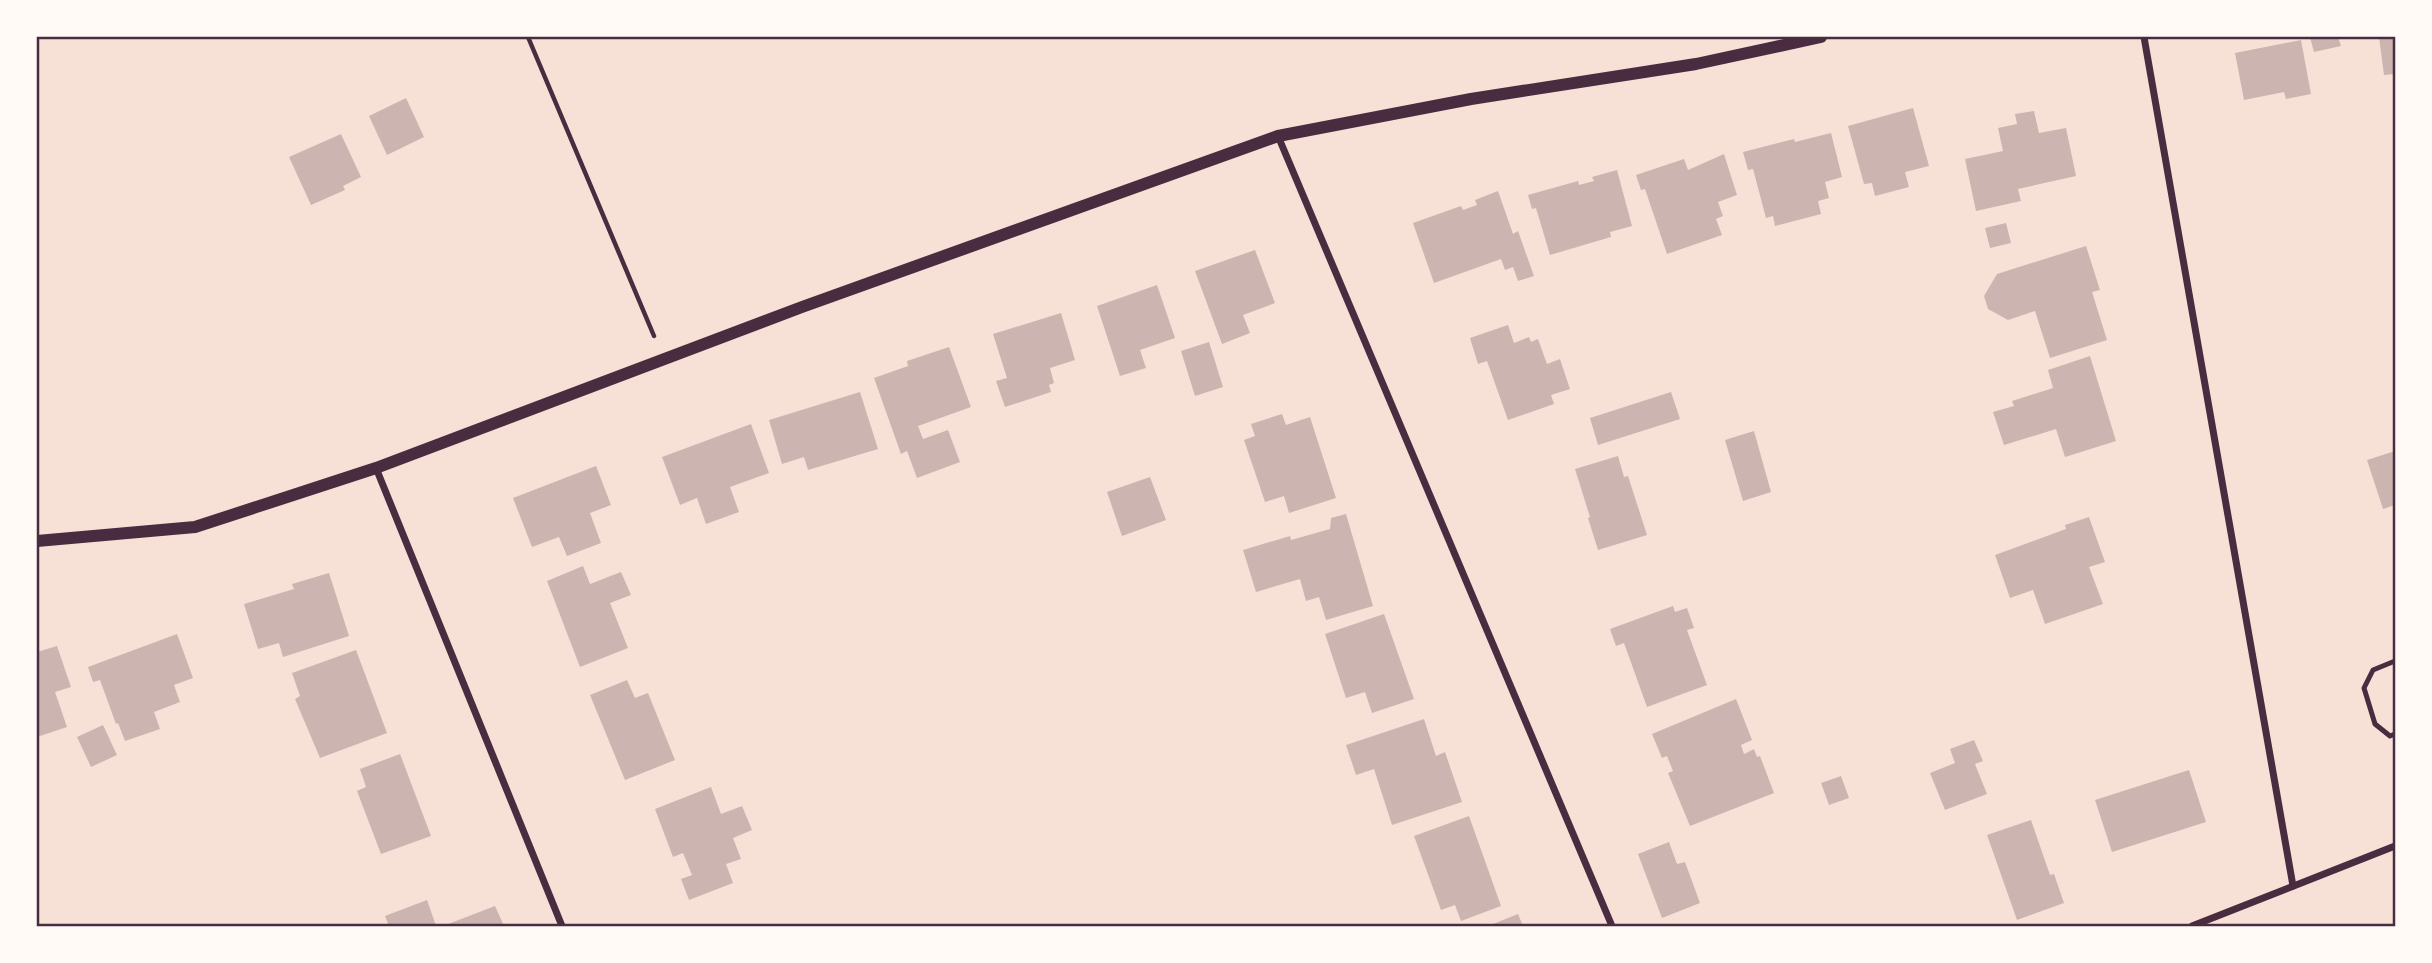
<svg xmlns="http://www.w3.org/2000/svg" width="2432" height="963" font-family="Roboto,sans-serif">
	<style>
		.building { fill: #ccb4b1 }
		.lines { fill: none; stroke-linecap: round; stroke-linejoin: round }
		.path { stroke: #4a2c40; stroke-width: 4.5 }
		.service { stroke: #4a2c40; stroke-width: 5 }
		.minor { stroke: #4a2c40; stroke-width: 7 }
		.tertiary { stroke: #4a2c40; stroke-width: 12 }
		.neatline { fill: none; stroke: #4a2c40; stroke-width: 2.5 }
	</style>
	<rect width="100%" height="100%" fill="#f7e1d7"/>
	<g class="building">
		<polygon points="2310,37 2338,37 2341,46 2314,52"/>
		<polygon points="2379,37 2395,37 2395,74 2384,75"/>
		<polygon points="2301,40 2311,94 2286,99 2284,92 2244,100 2235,53"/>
		<polygon points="406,98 424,137 387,155 369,116"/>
		<polygon points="1913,108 1929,166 1905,172 1909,187 1875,196 1872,183 1864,184 1848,126"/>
		<polygon points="2034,111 2039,133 2066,128 2076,176 2018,189 2021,201 1976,211 1965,159 2003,151 1998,128 2017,124 2015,114"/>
		<polygon points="1831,133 1842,177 1825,182 1829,198 1818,201 1821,214 1775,226 1773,216 1766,218 1753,169 1748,170 1743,152 1794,139 1795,142"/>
		<polygon points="341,134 361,177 343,186 345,190 311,205 289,157"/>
		<polygon points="1724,154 1737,195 1718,202 1723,216 1716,219 1722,235 1667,254 1645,189 1641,190 1636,175 1684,159 1688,170"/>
		<polygon points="1617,170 1632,226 1610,232 1611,237 1550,255 1536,208 1532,209 1528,195 1578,181 1579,185 1594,181 1592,177"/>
		<polygon points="1498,191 1513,234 1518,231 1534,276 1518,281 1513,267 1505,270 1501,259 1434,283 1413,223 1461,206 1463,210 1477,205 1475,200"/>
		<polygon points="2006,223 2011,243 1990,248 1985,228"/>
		<polygon points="2086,246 2100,290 2092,292 2107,340 2050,358 2035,311 2008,320 1988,309 1984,296 1997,274"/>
		<polygon points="1255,250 1275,303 1243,315 1250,333 1222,344 1195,271"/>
		<polygon points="1157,285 1175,338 1140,350 1146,368 1120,376 1097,306"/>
		<polygon points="1061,313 1075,360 1050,368 1054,383 1049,385 1051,392 1005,407 996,381 1007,378 993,334"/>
		<polygon points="1508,325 1514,343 1529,337 1531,342 1538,339 1547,364 1560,359 1570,389 1551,395 1554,404 1508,420 1487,361 1478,364 1470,338"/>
		<polygon points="1209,342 1223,387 1195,396 1181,351"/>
		<polygon points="949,347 971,407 918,426 923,439 948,430 960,462 917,478 907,451 901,454 874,378 908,366 907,361"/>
		<polygon points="2090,356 2116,441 2065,457 2056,429 2004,445 1993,412 2014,406 2012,401 2053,388 2048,370"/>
		<polygon points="860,392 878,449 808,470 804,457 782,464 769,420"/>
		<polygon points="1671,392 1680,419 1598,445 1590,418"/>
		<polygon points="1282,414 1286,425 1310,417 1336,498 1289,513 1284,496 1265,502 1244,440 1255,436 1251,424"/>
		<polygon points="751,424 769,473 730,487 739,512 706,524 697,498 680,505 662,457"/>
		<polygon points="1754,431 1771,492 1743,501 1725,440"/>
		<polygon points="2395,451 2395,505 2383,509 2367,460"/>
		<polygon points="1618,456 1624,477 1628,476 1647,535 1598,550 1588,518 1590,517 1575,469"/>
		<polygon points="596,466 611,505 590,513 601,543 567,556 559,537 532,547 513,498"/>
		<polygon points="1150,477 1166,520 1122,536 1107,492"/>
		<polygon points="1346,514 1373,606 1326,620 1319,597 1306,601 1300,579 1256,592 1243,550 1290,536 1291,540 1330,529 1331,518"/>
		<polygon points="2089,517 2105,562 2089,567 2103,604 2045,624 2033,590 2010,598 1995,555 2066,529 2065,525"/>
		<polygon points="583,566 590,584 621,572 631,595 610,603 628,648 580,667 547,581"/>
		<polygon points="329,573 349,636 283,657 279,643 258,649 244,604 294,589 292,584"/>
		<polygon points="1673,606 1675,612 1687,608 1694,628 1687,630 1707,685 1647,707 1624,643 1616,646 1610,629"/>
		<polygon points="1384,614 1414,699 1372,713 1365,692 1346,698 1325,634"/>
		<polygon points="177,634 193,678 174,685 180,702 154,712 160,729 125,741 118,723 116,724 100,680 93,682 88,667"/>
		<polygon points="57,646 71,687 55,692 67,727 37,737 37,652"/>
		<polygon points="356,650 387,733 320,758 295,699 300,696 292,673"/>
		<polygon points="627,680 635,698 648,693 675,760 625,780 590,695"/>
		<polygon points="1736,699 1752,740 1741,745 1744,754 1754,749 1757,757 1760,756 1774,793 1690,826 1668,773 1673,771 1667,756 1662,758 1652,734"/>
		<polygon points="1424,719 1436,756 1445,752 1462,802 1392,825 1374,769 1356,775 1346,745"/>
		<polygon points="103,725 117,755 91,767 77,737"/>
		<polygon points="1974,740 1983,761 1975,764 1987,794 1945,810 1930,773 1955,763 1950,749"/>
		<polygon points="400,754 431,836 381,854 357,791 366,787 360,769"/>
		<polygon points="2189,770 2206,822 2112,852 2095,800"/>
		<polygon points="1841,776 1849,798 1829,805 1821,783"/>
		<polygon points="711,787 721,814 742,806 752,830 733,838 741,859 726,864 733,883 689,900 681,879 692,875 683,853 673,857 655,809"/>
		<polygon points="1469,816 1501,906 1461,921 1455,905 1441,910 1414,836"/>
		<polygon points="2031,820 2050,875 2054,874 2064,903 2017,920 1987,835"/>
		<polygon points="1669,842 1677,864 1685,862 1700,903 1662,918 1638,854"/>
		<polygon points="427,900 436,926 389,926 385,916"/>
		<polygon points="495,906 504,926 443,926"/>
		<polygon points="1518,914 1523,926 1488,926"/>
	</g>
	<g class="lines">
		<polyline class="path" points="528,37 654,336"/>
		<polyline class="service" points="2395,661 2373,670 2364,688 2375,724 2390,736 2395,734"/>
		<g class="minor">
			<polyline points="2144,37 2293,886"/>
			<polyline points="1278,136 1612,926"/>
			<polyline points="376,468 562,926"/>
			<polyline points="2192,926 2395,846"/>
		</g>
		<polyline class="tertiary" points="37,541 195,527 376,468 802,307 1278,136 1471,99 1696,64 1821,37"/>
	</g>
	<rect width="2432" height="963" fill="none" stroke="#fffaf5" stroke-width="77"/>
	<rect x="38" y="38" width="2356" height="887" class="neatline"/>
</svg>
